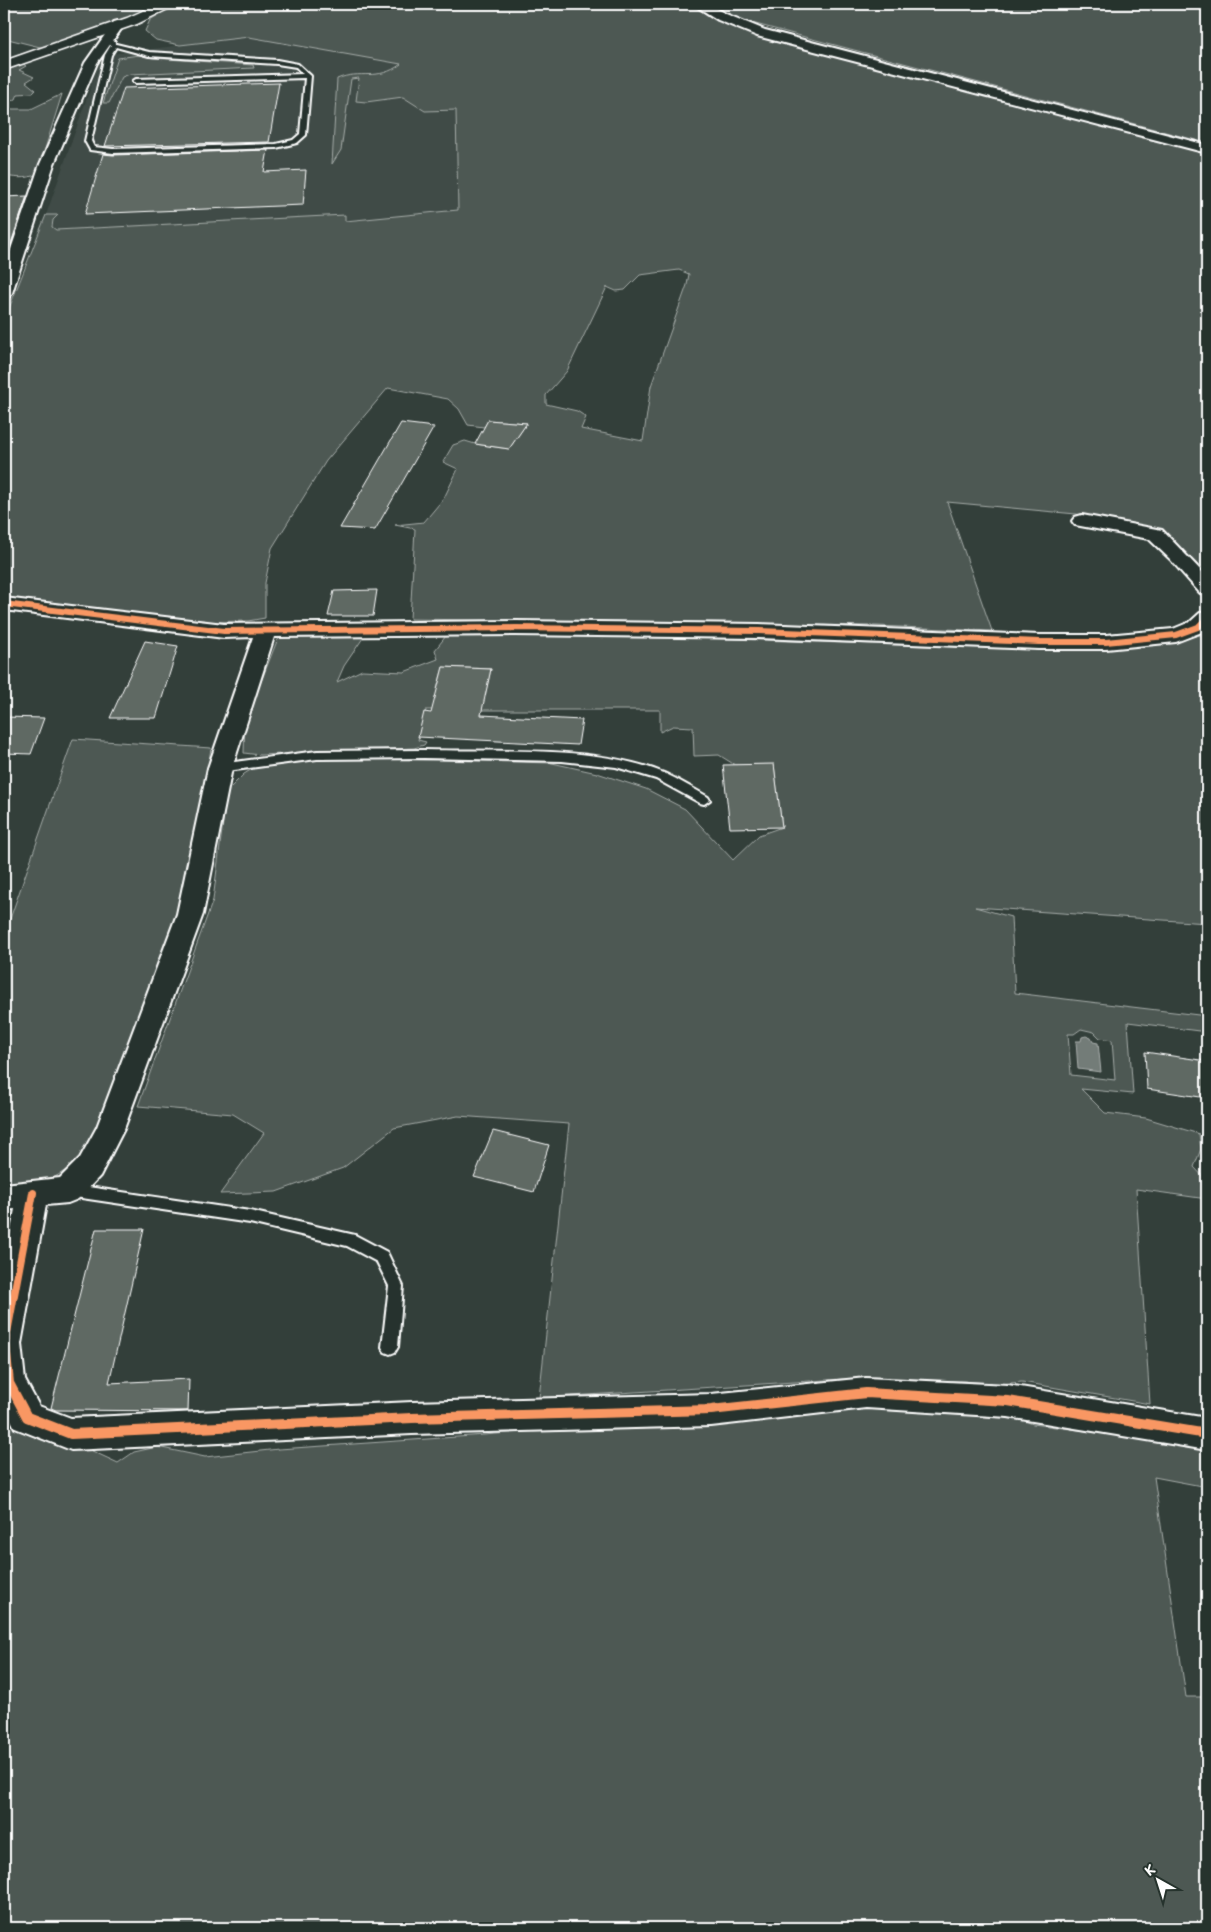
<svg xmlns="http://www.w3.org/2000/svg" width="1211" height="1932" font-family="Mali,sans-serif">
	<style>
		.built { fill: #404c47 }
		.green { fill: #4d5853; stroke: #a6aca9; fill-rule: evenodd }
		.water { fill: #737b78; stroke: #abb0ae }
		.building { fill: #5f6964; stroke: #fff }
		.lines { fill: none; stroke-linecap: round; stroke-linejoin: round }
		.service-casing { stroke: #fff; stroke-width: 4 }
		.minor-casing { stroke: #fff; stroke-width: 4 }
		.tertiary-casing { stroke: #fff; stroke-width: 3 }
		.service { fill: #26332d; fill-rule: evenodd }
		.minor { fill: #26332d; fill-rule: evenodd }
		.tertiary { fill: #26332d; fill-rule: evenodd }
		.cycleway-far2-casing { stroke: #26332d; stroke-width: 9 }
		.cycleway-far1-casing { stroke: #26332d; stroke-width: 11 }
		.cycleway-casing { stroke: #26332d; stroke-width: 13 }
		.cycleway-far2 { stroke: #f99763; stroke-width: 6 }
		.cycleway-far1 { stroke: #f99763; stroke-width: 8 }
		.cycleway { stroke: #f99763; stroke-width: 10 }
	</style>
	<rect width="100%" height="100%" fill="#333f3a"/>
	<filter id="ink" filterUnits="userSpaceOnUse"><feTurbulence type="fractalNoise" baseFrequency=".02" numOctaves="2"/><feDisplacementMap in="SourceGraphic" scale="10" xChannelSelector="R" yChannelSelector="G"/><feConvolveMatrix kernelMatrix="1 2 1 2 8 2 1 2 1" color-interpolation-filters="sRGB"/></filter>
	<g filter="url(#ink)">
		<polygon class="built" points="249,37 460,74 458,211 345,221 35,238 46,215 102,55"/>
		<g class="green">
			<polygon points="4,4 156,4 134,16 48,49 4,38"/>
			<path d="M176,4H693L719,18L804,48L1207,152V581L1167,539L1135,526L1076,514L947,502L992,631L877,626L410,619L415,529L395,525L424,522L444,498L458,469L443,462L453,445L465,441L475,444L509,449L527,423L488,420L484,427L468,425L459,409L448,399L388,388L326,461L272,548L265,583V618L248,621L205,622L4,598V321L46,215H58L53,220L52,227L56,230L345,215V221L458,210L456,110L425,111L403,97L366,102L356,101L359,78L351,79L341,150L332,164L337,79C360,69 378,82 401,64L249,37L180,45L156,40L145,31L150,20ZM679,270L689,274L687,285L651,386L643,441L581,429L586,417L577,411L546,404V395L567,371L607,287L616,291L625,290L640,275Z"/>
			<polygon points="705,4 1207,4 1207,143 748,22"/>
			<polygon points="139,55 153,58 253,65 254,68 130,74 122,77 109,103 103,103 118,58"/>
			<path d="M22,63L26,66L19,70L34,77L26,82L36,90L33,93L18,94L16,99L8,102L9,104L5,109H31L62,94L45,149L42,171C30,180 18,178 4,176V69Z"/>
			<path d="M507,631L516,634L673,637L956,647L1109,648L1202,635L1207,631V923L975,907L1011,917L1015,993L1207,1016V1032L1128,1022L1133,1094L1081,1089L1105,1113L1146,1118L1199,1134L1201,1149L1194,1167L1207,1181V1199L1136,1189L1150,1404L1022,1382L998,1384L964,1381L842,1379L539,1398L569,1124L458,1116L394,1128L343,1168L276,1192L220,1194L264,1133L233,1114L138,1106L213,900L227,791L244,774L259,765L318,757L552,763L597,773L646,789L685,809L733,860L759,835L782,827L774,765H735L719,755L694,756L693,727L673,726L660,732V710H426L418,740L426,742L424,745L414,748L260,755L244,753L245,722L277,641L283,634L365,635L344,666L337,682L362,670L404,672L438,659L435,650L446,636ZM443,667L491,669L486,691L437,689ZM1081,1029L1094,1032L1100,1038L1112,1040L1115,1080L1071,1075L1068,1034H1074Z"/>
			<polygon points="73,739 211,748 190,885 89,1156 50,1180 4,1184 4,936"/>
			<polygon points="4,1211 11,1212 20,1229 4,1316"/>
			<polygon points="4,1396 8,1412 118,1463 134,1452 157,1447 205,1457 279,1449 472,1436 738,1414 931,1407 996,1411 1033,1424 1207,1447 1207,1487 1154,1477 1186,1697 1207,1697 1207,1928 4,1928"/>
		</g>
		<polygon class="water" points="1086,1036 1091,1038 1093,1042 1098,1043 1101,1072 1078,1069 1076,1041 1081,1041 1082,1037"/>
		<g class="building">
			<polygon points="279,83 269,142 105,146 124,88"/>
			<polygon points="268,150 264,172 306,170 303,205 85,214 103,154 113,155"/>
			<polygon points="27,196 4,264 4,197"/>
			<polygon points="488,420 527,423 509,449 475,444"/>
			<polygon points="401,423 434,427 375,530 340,528"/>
			<polygon points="377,590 373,616 328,616 334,591"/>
			<polygon points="145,641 178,646 156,718 110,718"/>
			<polygon points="443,667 491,669 481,715 582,720 578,745 418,737 424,712 431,713"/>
			<polygon points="4,717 44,718 31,754 4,753"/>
			<polygon points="774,764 782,827 730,828 723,765"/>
			<polygon points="1145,1052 1207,1061 1207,1098 1147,1089"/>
			<polygon points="493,1131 549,1145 534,1192 474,1177"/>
			<polygon points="96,1229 144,1229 109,1383 189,1379 188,1411 56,1410 51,1408"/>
		</g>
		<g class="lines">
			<g class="service-casing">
				<g id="service">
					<path d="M107,37H111L116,44L149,52L277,60L298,64L311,76L306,135L297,143L276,148L113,153L90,150L85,141L105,55L111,45ZM116,47L149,56L277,64L296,67L303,74L136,79L133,81L136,83L305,78L300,134L293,140L276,144L113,149L94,147L91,141L111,55Z"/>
					<path d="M424,750C497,752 597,745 664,773C679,780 694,789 708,797L710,800L704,804L700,803L656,779L616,767L562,761L424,758L317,759L220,772L214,768L220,764L317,751Z"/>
					<polygon points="68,1184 250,1211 355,1235 387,1252 403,1286 398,1347 395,1352 390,1354 385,1352 382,1347 389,1286 377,1262 347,1246 250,1223 68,1196 63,1194 61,1190 63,1186"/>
				</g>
			</g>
			<g class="minor-casing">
				<g id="minor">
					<polygon points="693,4 707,4 726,14 765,30 1207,145 1207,153 757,36 718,20"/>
					<polygon points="118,21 124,25 97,63 54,164 12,293 10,296 4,298 4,270 40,164 85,63 114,22"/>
					<polygon points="1082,515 1162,530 1207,577 1207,595 1200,593 1170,559 1149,539 1075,525 1072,521 1075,517"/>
					<polygon points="4,598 224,624 516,621 759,624 1039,635 1106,635 1173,629 1190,622 1200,613 1207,612 1207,630 1176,642 1106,649 1039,649 759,638 516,635 274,637 232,768 203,914 124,1129 100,1176 78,1199 68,1203 46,1205 21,1344 25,1380 39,1406 71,1418 412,1402 711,1394 866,1378 1008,1385 1207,1418 1207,1450 1008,1417 866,1408 711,1426 412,1434 71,1450 15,1428 4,1406 4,1268 15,1209 4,1210 4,1184 60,1178 80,1158 97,1127 177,914 208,768 253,637 224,638 4,610"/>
				</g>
			</g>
			<g class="tertiary-casing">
				<polygon id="tertiary" points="158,4 174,4 172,7 137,24 4,70 4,61 127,18"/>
			</g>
			<use href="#service" class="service"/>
			<use href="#minor" class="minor"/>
			<use href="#tertiary" class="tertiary"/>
			<g class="cycleway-far2-casing">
				<polyline id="cycleway-far2" points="4,604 224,631 516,628 759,631 1039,642 1106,642 1176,635 1198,627 1207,618"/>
			</g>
			<g class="cycleway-far1-casing">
				<polyline id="cycleway-far1" points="6,1338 33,1193"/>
			</g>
			<g class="cycleway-casing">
				<polyline id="cycleway" points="6,1337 5,1344 9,1383 27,1417 71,1434 412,1418 711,1410 866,1393 1008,1401 1207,1434"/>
			</g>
			<use href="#cycleway-far2" class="cycleway-far2"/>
			<use href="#cycleway-far1" class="cycleway-far1"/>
			<use href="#cycleway" class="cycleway"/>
		</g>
	</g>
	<rect width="1211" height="1932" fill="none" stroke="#26332d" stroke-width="20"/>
	<rect x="10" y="10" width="1191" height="1912" fill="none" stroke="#fff" stroke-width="2" filter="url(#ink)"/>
	<g transform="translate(1158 1880) rotate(321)" stroke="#26332d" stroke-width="4" paint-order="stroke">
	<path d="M0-4L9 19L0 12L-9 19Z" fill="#ffffff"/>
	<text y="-8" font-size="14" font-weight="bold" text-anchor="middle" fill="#ffffff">K</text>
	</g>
</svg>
